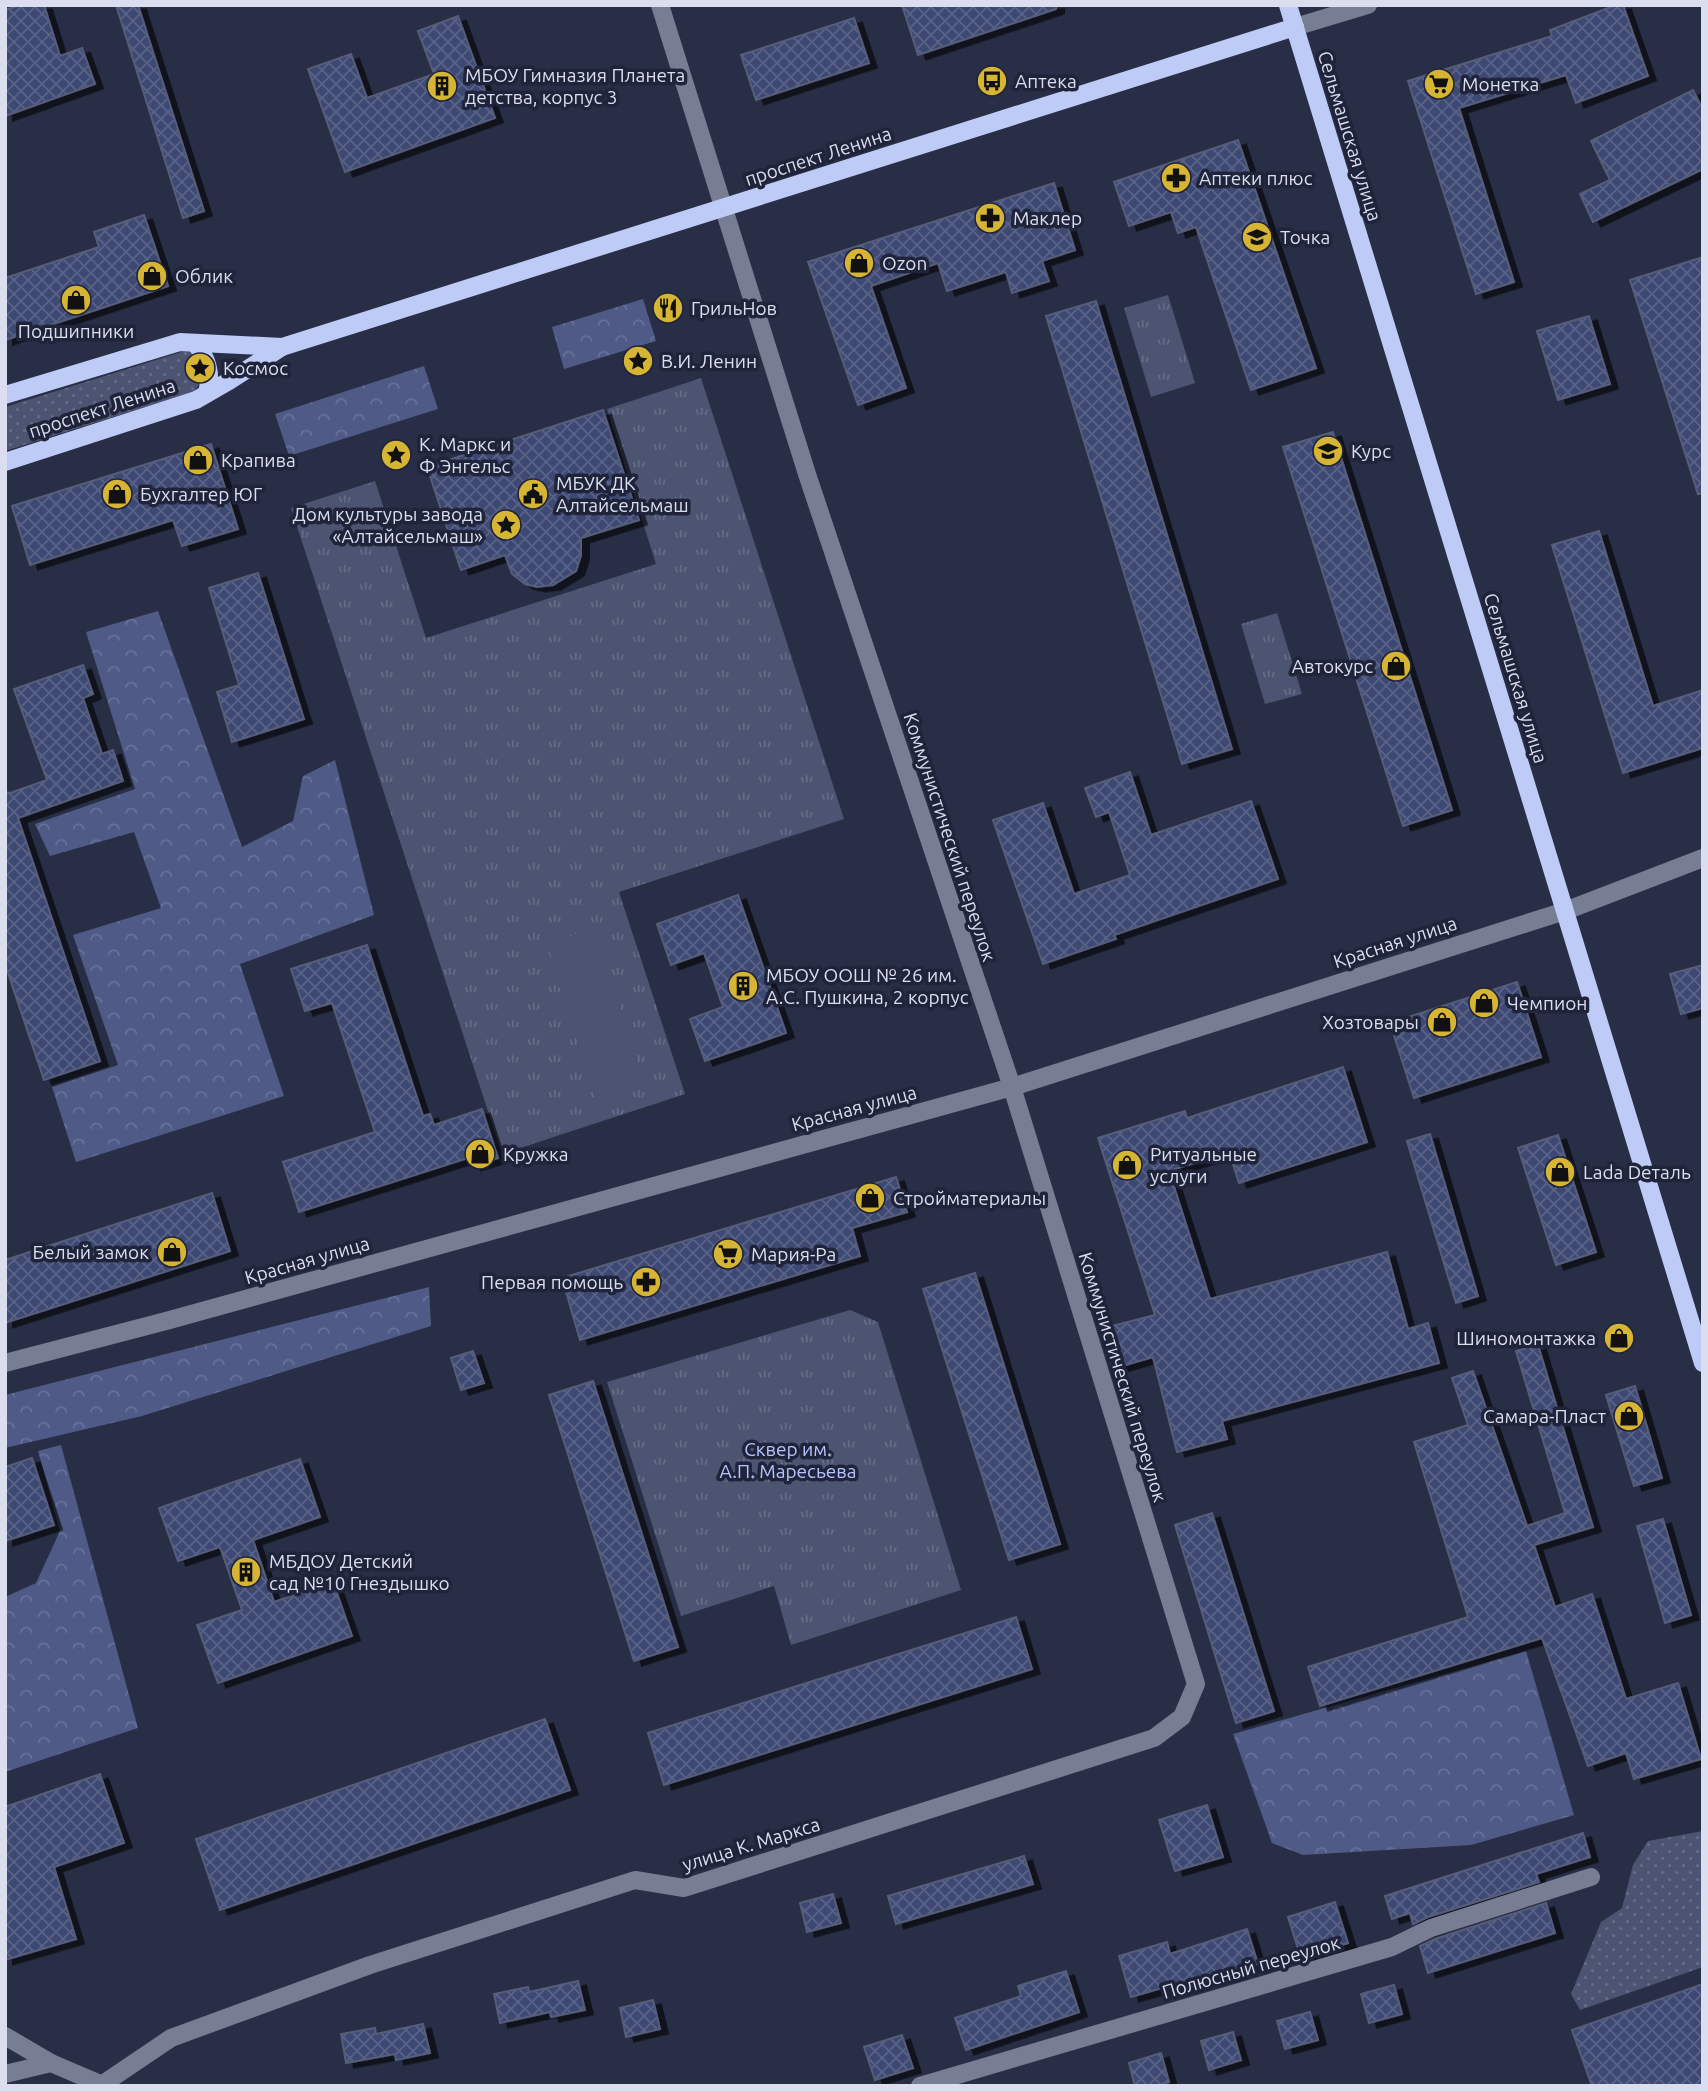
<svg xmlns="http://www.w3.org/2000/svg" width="1708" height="2091" font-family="Ubuntu,sans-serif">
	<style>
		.grass { fill: url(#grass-dots) }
		.forest { fill: url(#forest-crowns) }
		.park { fill: url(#park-tufts) }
		.pitch { fill: #4c5472 }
		.building { fill: url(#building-cross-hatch); stroke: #565d78; stroke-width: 2; filter: url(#shadow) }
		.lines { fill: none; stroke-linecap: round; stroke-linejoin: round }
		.minor { stroke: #777d92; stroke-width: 18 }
		.major { stroke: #bfcbf7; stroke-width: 18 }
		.labels { text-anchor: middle; stroke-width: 7; stroke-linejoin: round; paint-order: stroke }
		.poi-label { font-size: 19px; fill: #dadeee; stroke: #1f243a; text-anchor: start }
		.street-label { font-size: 19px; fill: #dadeee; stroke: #1f243a }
		.park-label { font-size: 19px; fill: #b6c4fe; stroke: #1f243a }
	</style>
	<defs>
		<pattern id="grass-dots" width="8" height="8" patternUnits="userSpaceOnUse" patternTransform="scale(1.75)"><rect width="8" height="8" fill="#4c5472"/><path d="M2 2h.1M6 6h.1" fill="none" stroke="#656c86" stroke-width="1.8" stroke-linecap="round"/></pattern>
		<pattern id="forest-crowns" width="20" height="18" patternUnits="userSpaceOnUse" patternTransform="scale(1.75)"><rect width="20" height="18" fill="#4f5a87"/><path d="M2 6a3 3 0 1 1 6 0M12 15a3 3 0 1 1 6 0" fill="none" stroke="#687198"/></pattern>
		<pattern id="park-tufts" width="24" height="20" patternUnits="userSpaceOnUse" patternTransform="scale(1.75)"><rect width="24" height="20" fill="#4c5472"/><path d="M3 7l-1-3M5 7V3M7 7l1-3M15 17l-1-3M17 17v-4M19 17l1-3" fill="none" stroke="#656c86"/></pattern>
		<pattern id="building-cross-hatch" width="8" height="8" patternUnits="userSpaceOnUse" patternTransform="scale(1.75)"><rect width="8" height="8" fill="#3e4873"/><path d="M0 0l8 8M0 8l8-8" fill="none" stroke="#596287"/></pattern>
		<filter id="shadow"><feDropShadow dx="8" dy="4.5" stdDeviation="0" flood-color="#0009"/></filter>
	</defs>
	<rect width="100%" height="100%" fill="#282e45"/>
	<g class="grass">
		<polygon points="188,350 204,356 207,375 193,392 5,451 5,407"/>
		<polygon points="1703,1831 1703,1967 1580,2010 1571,1994 1601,1922 1622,1908 1633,1865 1648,1841"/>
	</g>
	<g class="forest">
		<polygon points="643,299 656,341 564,369 552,327"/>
		<polygon points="424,366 438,409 289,456 275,414"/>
		<polygon points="158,611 242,847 293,821 303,776 335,760 374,915 240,964 284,1096 76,1162 52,1087 118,1065 73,935 161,908 134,832 50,856 35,824 135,789 86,632"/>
		<polygon points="429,1287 431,1326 142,1416 5,1448 5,1395"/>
		<polygon points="61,1445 138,1728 5,1772 5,1597 36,1583 60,1531 38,1451"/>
		<polygon points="1526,1651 1574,1815 1471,1845 1303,1855 1272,1843 1233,1734"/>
	</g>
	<g class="park">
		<polygon points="1168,295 1195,383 1151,397 1124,308"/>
		<polygon points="701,378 844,819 619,892 685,1094 502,1154 291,508 375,481 426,638 656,564 607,409"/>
		<polygon points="1277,613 1302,694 1265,704 1241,624"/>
		<polygon points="850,1310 878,1322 961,1590 791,1645 774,1586 681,1616 607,1382"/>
	</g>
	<polygon class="pitch" points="596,928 644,1085 595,1100 547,943"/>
	<g class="building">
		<polygon points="20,5 44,5 60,56 82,48 95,84 5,116 5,10"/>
		<polygon points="116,5 138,5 204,211 183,218"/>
		<polygon points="902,5 1056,5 1056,9 918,55"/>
		<polygon points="1616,5 1623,5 1648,76 1576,103 1566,75 1459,108 1514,282 1476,294 1408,81 1552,36 1550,30"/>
		<polygon points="458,16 495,118 345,172 308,69 351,54 367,98 434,74 418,31"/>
		<polygon points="854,18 869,63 756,100 741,55"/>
		<polygon points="1693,90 1703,110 1703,169 1593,222 1580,194 1610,180 1591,141"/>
		<polygon points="1238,140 1316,368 1251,390 1196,227 1178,233 1171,212 1129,226 1114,182"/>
		<polygon points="1054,183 1075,250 1042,261 1049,281 1012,293 1006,272 947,291 938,263 871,286 906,388 858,405 808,262"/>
		<polygon points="144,215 168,286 5,340 5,278 99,247 94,232"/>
		<polygon points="1703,257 1703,493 1698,494 1630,280"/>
		<polygon points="1096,301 1232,749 1182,764 1046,316"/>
		<polygon points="1589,316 1610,384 1558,400 1537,331"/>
		<polygon points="603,410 639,520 581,538 581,555 576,571 553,585 537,587 525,584 512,574 505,555 461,570 427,467"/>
		<polygon points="1333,432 1452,810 1403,826 1283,447"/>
		<polygon points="211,444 238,529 182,546 173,520 30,565 12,506"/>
		<polygon points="1599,531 1653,706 1703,690 1703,748 1623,773 1552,545"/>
		<polygon points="258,573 304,719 232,742 217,692 239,685 209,588"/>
		<polygon points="83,665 93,694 83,698 102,754 113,750 123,781 18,818 100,1061 44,1080 5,964 5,792 10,793 47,780 14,689"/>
		<polygon points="1130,772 1151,835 1251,801 1278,879 1114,935 1116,939 1043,964 993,820 1043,803 1074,894 1130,875 1109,812 1096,817 1085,788"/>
		<polygon points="738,895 786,1033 705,1061 690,1019 723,1007 704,953 671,965 657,924"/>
		<polygon points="367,945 423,1116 430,1114 434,1125 482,1109 498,1158 473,1166 471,1157 299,1212 283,1162 375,1132 332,1003 305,1011 291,969"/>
		<polygon points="1703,965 1703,1008 1681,1014 1670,974"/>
		<polygon points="1517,982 1541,1057 1414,1098 1390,1023"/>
		<polygon points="1343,1067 1367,1142 1239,1183 1229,1152 1169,1171 1210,1299 1387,1252 1408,1329 1428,1323 1439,1363 1222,1421 1227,1439 1177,1452 1153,1357 1119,1367 1108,1327 1155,1315 1098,1138 1185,1111 1187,1118"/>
		<polygon points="1430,1134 1478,1296 1456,1303 1407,1141"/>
		<polygon points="1558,1135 1596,1252 1556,1265 1518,1148"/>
		<polygon points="896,1177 907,1212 852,1228 860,1256 580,1340 562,1278"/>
		<polygon points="212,1193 230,1251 5,1323 5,1260"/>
		<polygon points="975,1273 1060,1544 1009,1560 923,1289"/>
		<polygon points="1538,1345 1593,1527 1534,1545 1555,1607 1592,1594 1626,1699 1678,1683 1701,1759 1634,1779 1626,1753 1588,1766 1542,1638 1320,1706 1308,1667 1468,1617 1414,1442 1468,1425 1452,1378 1473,1371 1527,1526 1565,1513 1516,1351"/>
		<polygon points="473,1351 484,1383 461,1390 451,1358"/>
		<polygon points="593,1381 678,1647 634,1661 549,1395"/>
		<polygon points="1635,1386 1662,1478 1634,1486 1606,1395"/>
		<polygon points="32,1458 54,1525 5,1541 5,1467"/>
		<polygon points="300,1459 320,1517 253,1540 274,1602 333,1582 352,1636 218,1683 197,1625 242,1610 220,1547 178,1561 159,1508"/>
		<polygon points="1212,1513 1274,1711 1236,1723 1175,1525"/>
		<polygon points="1663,1519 1691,1615 1665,1623 1637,1526"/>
		<polygon points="1016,1617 1032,1669 664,1785 648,1733"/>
		<polygon points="545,1719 570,1790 220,1910 196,1839"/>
		<polygon points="100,1774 124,1843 54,1867 76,1939 5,1960 5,1807"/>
		<polygon points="1207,1805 1223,1857 1175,1871 1159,1820"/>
		<polygon points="1583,1833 1590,1857 1536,1874 1539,1882 1428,1917 1413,1924 1410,1913 1392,1919 1385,1896"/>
		<polygon points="1024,1856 1033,1884 896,1924 888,1896"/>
		<polygon points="833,1894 841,1923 807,1932 800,1903"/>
		<polygon points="1335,1902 1348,1943 1301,1958 1288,1917"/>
		<polygon points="1546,1903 1555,1933 1428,1973 1420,1946 1435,1939"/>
		<polygon points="1247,1929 1258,1964 1218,1977 1217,1972 1131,1997 1119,1956 1167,1942 1170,1954"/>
		<polygon points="1066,1971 1079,2012 966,2050 955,2018 1021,1996 1018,1986"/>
		<polygon points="578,1981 585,2010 551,2017 550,2012 500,2023 494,1994 528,1987 529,1992"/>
		<polygon points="1703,1984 1703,2086 1592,2086 1572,2030"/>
		<polygon points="1394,1985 1402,2014 1369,2023 1361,1994"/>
		<polygon points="653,2000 660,2029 626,2037 620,2008"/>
		<polygon points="1310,2012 1318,2040 1285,2049 1277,2021"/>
		<polygon points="423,2024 430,2053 396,2060 395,2054 346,2063 341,2034 375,2028 376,2034"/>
		<polygon points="1233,2032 1241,2060 1209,2070 1201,2041"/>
		<polygon points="902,2035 913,2068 875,2080 864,2047"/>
		<polygon points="1161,2053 1169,2082 1156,2086 1135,2086 1129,2063"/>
	</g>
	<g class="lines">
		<g class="minor">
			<polyline points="1295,27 1368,5"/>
			<polyline points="5,1363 166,1321 1012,1087 1565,911 1703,858"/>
			<polyline points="5,2036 51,2063 105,2086"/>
			<polyline points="5,2074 51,2063"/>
			<polyline points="103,2084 171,2038 370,1965 635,1880 684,1888 1154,1738 1182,1717 1196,1684 1012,1087 807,474 660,5"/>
			<polyline points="920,2086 1392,1947 1431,1928 1591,1877"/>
		</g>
		<g class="major">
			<polyline points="1288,5 1703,1363"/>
			<path d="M195,343C208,359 212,374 207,393"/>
			<polyline points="5,395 180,342 282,347"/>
			<polyline points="5,462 196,400 229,381 282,347 1295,27"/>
		</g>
	</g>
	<defs>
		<g id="bus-disc" transform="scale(1.575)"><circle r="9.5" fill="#d6b534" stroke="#1f243a"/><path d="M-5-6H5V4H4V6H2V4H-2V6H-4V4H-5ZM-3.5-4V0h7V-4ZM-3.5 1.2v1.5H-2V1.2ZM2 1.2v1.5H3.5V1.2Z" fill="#111"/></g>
		<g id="supermarket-disc" transform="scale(1.575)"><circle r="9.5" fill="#d6b534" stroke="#1f243a"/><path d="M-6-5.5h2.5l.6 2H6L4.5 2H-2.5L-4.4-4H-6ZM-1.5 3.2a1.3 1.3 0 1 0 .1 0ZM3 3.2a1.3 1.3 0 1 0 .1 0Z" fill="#111"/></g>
		<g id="building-disc" transform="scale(1.575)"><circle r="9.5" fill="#d6b534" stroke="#1f243a"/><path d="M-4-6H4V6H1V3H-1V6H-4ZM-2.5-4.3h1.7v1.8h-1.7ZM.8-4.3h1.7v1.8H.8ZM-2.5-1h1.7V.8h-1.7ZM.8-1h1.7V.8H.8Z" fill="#111"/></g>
		<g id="pharmacy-disc" transform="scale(1.575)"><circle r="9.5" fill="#d6b534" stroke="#1f243a"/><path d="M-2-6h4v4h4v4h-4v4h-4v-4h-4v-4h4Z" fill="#111"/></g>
		<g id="school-disc" transform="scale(1.575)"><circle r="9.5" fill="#d6b534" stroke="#1f243a"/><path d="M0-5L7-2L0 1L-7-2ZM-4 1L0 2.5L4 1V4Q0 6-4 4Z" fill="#111"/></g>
		<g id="shop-disc" transform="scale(1.575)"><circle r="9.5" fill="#d6b534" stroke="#1f243a"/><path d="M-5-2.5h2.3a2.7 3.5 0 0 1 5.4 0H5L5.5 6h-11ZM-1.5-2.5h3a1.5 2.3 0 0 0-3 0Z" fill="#111"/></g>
		<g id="restaurant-disc" transform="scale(1.575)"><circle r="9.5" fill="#d6b534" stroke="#1f243a"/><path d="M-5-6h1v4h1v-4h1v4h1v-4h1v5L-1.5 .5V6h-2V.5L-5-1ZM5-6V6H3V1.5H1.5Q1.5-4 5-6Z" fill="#111"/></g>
		<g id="sight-disc" transform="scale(1.575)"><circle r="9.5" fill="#d6b534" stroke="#1f243a"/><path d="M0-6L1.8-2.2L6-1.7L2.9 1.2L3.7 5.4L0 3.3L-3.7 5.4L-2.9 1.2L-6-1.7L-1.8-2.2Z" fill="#111"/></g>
		<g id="civic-disc" transform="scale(1.575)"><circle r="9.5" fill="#d6b534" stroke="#1f243a"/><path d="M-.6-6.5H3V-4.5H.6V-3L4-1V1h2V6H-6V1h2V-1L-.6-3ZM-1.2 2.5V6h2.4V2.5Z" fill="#111"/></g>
	</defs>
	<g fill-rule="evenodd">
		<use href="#bus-disc" x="992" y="81"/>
		<use href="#supermarket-disc" x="1439" y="84"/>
		<use href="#building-disc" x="442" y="86"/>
		<use href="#pharmacy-disc" x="1176" y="178"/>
		<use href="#pharmacy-disc" x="990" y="218"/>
		<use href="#school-disc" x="1257" y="237"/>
		<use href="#shop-disc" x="859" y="263"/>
		<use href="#shop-disc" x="152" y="276"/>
		<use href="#shop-disc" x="76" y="300"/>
		<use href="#restaurant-disc" x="668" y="308"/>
		<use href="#sight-disc" x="638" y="361"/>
		<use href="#sight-disc" x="200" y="368"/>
		<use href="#school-disc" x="1328" y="451"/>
		<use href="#sight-disc" x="396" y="455"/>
		<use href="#shop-disc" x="198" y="460"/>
		<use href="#shop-disc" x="117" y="494"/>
		<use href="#civic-disc" x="533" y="494"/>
		<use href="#sight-disc" x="506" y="525"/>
		<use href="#shop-disc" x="1396" y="666"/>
		<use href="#building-disc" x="743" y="986"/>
		<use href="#shop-disc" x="1484" y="1003"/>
		<use href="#shop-disc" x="1442" y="1022"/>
		<use href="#shop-disc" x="480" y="1154"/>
		<use href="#shop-disc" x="1127" y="1165"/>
		<use href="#shop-disc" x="1560" y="1172"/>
		<use href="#shop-disc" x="870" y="1198"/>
		<use href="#shop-disc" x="172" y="1252"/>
		<use href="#supermarket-disc" x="728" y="1254"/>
		<use href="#pharmacy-disc" x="646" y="1282"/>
		<use href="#shop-disc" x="1619" y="1338"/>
		<use href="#shop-disc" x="1629" y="1416"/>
		<use href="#building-disc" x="246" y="1572"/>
	</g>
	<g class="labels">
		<g class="poi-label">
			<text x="465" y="82">МБОУ Гимназия Планета<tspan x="465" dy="22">детства, корпус 3</tspan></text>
			<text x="1015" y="88">Аптека</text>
			<text x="1462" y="91">Монетка</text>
			<text x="1199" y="185">Аптеки плюс</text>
			<text x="1013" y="225">Маклер</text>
			<text x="1280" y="244">Точка</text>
			<text x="882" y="270">Ozon</text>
			<text x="175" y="283">Облик</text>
			<text x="691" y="315">ГрильНов</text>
			<text x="76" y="338" text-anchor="middle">Подшипники</text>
			<text x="661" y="368">В.И. Ленин</text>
			<text x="223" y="375">Космос</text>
			<text x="419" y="451">К. Маркс и<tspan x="419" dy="22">Ф Энгельс</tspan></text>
			<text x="1351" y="458">Курс</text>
			<text x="221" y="467">Крапива</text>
			<text x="556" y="490">МБУК ДК<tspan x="556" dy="22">Алтайсельмаш</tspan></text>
			<text x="140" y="501">Бухгалтер ЮГ</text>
			<text x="483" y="521" text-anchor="end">Дом культуры завода<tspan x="483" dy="22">«Алтайсельмаш»</tspan></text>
			<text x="1373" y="673" text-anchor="end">Автокурс</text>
			<text x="766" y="982">МБОУ ООШ № 26 им.<tspan x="766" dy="22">А.С. Пушкина, 2 корпус</tspan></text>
			<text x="1507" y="1010">Чемпион</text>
			<text x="1419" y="1029" text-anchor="end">Хозтовары</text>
			<text x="503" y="1161">Кружка</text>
			<text x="1150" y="1161">Ритуальные<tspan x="1150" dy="22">услуги</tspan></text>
			<text x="1583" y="1179">Lada Dеталь</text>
			<text x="893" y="1205">Стройматериалы</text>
			<text x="149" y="1259" text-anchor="end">Белый замок</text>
			<text x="751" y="1261">Мария-Ра</text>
			<text x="623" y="1289" text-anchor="end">Первая помощь</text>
			<text x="1596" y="1345" text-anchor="end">Шиномонтажка</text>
			<text x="1606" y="1423" text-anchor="end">Самара-Пласт</text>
			<text x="269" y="1568">МБДОУ Детский<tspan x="269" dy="22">сад №10 Гнездышко</tspan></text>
		</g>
		<g class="street-label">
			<text transform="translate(1350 136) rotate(73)" y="7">Сельмашская улица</text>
			<text transform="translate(818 156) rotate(-18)" y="7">проспект Ленина</text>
			<text transform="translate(102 408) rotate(-18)" y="7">проспект Ленина</text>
			<text transform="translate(1516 678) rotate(73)" y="7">Сельмашская улица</text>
			<text transform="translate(950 837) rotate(72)" y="7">Коммунистический переулок</text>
			<text transform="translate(1395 942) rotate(-18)" y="7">Красная улица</text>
			<text transform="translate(854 1108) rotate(-15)" y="7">Красная улица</text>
			<text transform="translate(307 1260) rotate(-16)" y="7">Красная улица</text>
			<text transform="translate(1123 1377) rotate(73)" y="7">Коммунистический переулок</text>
			<text transform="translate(751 1844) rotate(-17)" y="7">улица К. Маркса</text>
			<text transform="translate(1251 1967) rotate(-16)" y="7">Полюсный переулок</text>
		</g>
		<g class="park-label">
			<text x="788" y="1456">Сквер им.<tspan x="788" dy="22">А.П. Маресьева</tspan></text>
		</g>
	</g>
	<rect width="1708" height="2091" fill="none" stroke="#dadeee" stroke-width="14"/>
</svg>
